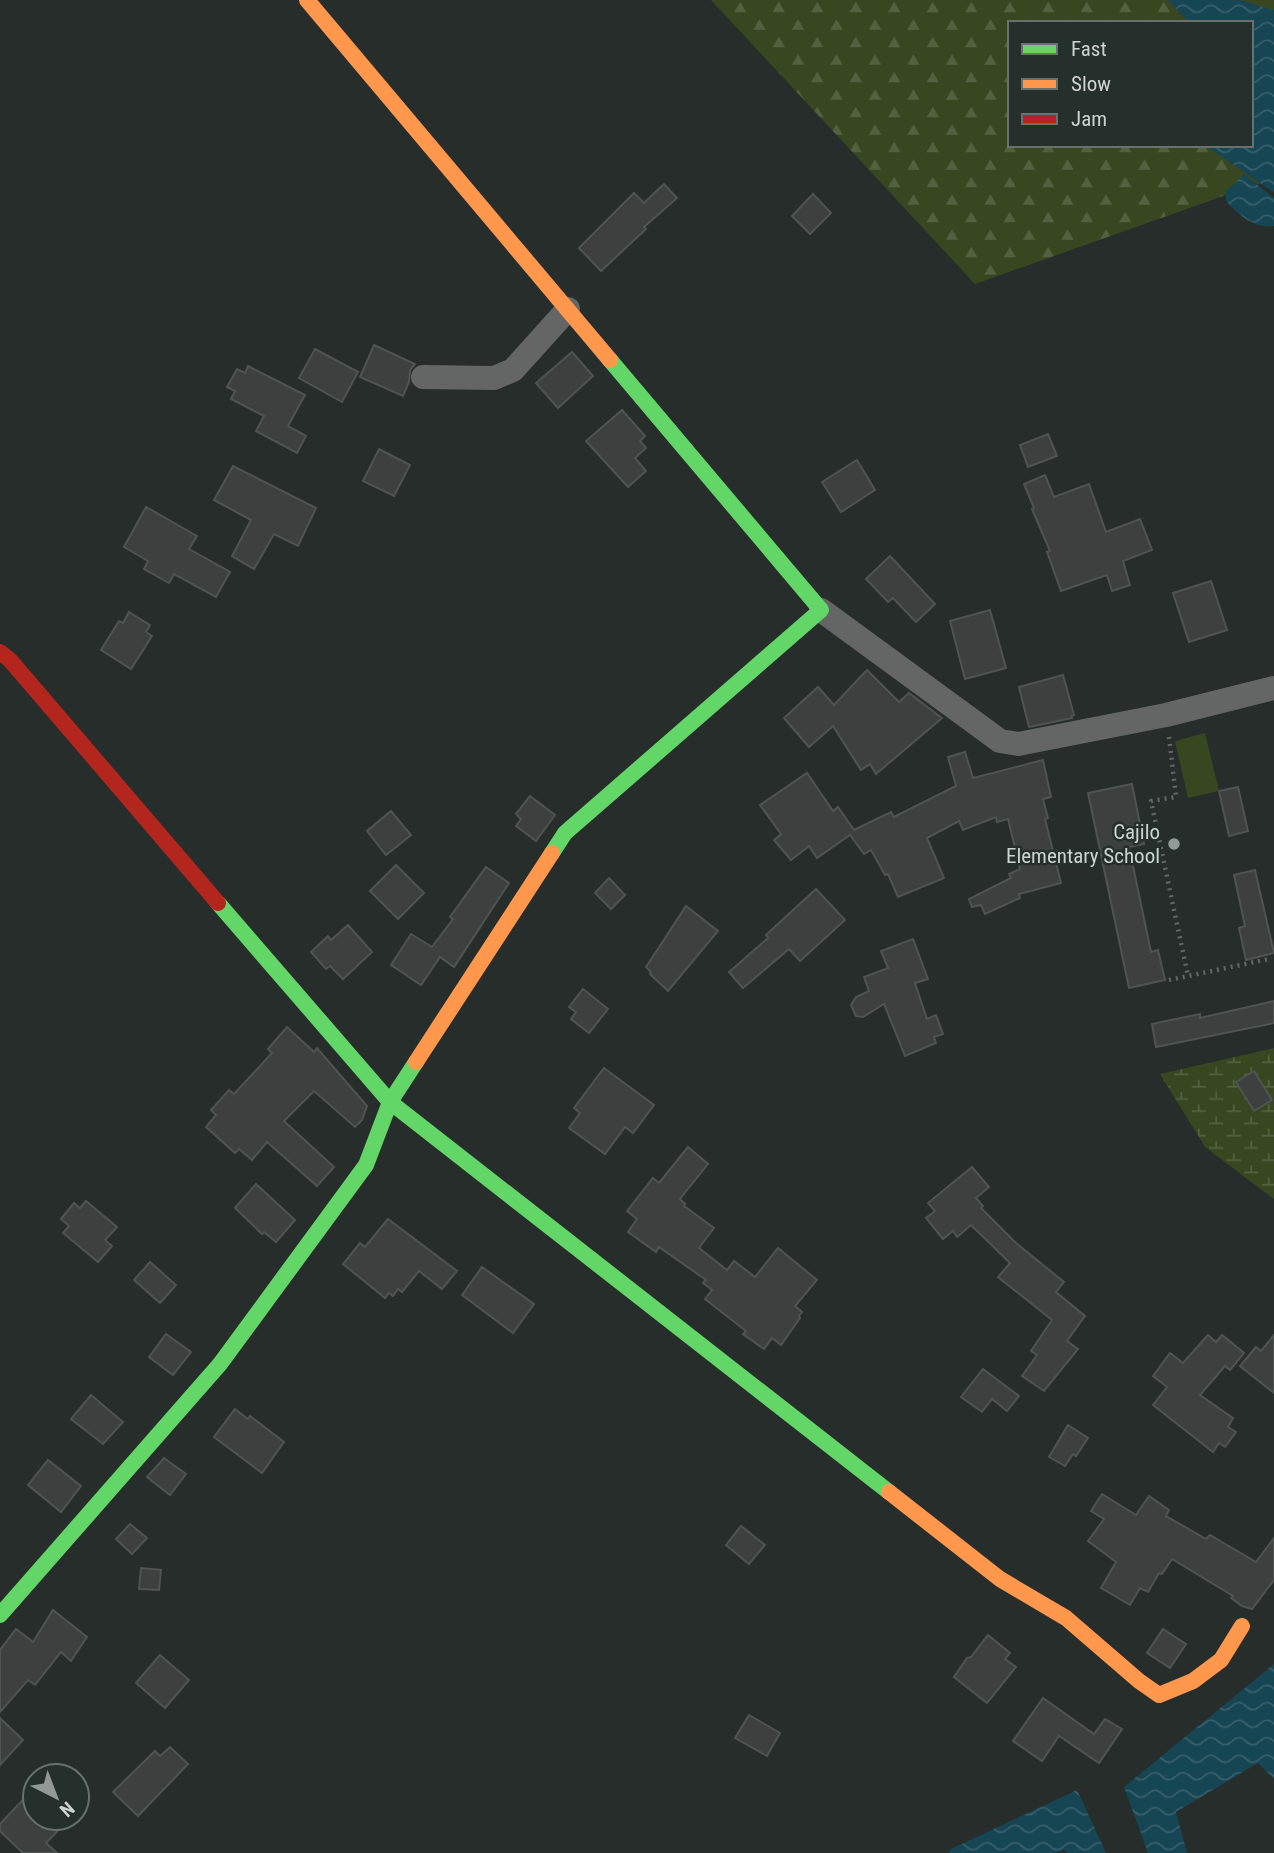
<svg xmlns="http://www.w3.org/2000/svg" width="1274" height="1853" font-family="'Roboto Condensed',sans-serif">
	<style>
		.forest { fill: url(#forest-firs); fill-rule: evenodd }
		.wetland { fill: url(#wetland-marsh) }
		.pitch { fill: #384720 }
		.water { fill: url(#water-waves) }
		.building { fill: #3c413f; stroke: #4e5452; stroke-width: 2 }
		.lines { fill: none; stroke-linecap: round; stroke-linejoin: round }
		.path { stroke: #636766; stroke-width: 4.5; stroke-dasharray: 2 5; stroke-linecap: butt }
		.street { stroke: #636664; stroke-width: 24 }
		.fast { stroke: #63d668; stroke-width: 16 }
		.slow { stroke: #ff974d; stroke-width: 16 }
		.jam { stroke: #b3261e; stroke-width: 16 }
		.poi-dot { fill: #939997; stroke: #252f2b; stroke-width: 2.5 }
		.labels { text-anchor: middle; stroke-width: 5; stroke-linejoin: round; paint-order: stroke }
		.poi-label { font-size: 21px; fill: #cdd3d1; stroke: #252f2b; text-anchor: end }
	</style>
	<defs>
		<pattern id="forest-firs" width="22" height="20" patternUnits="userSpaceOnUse" patternTransform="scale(1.75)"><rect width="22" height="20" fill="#384720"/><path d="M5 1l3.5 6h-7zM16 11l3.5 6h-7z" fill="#54613f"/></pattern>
		<pattern id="wetland-marsh" width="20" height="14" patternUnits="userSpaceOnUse" patternTransform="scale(1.75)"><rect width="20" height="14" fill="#384720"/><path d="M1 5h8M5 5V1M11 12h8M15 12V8" fill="none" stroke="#54613f"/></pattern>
		<pattern id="water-waves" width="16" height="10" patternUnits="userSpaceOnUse" patternTransform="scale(1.75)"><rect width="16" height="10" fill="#164553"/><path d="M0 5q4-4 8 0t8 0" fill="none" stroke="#375f6b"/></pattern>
	</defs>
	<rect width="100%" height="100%" fill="#272d2a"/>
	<path class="forest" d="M711,0H1274V178L975,284ZM1010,23H1251V145H1010Z"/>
	<polygon class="wetland" points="1274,1048 1274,1199 1205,1147 1160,1074"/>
	<polygon class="pitch" points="1205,733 1219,791 1188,798 1175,741"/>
	<g class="water">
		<polygon points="1168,0 1240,0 1274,10 1274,193 1205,145 1251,145 1251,23 1189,23"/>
		<path d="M1244,174L1274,198V226C1255,229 1238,215 1226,201V191Z"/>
		<polygon points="1274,1664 1274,1779 1258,1763 1176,1812 1187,1853 1148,1853 1124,1787"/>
		<polygon points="1077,1790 1106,1853 1067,1853 1065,1850 1054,1853 949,1853 951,1849"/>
	</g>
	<g class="building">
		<polygon points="664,184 677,198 644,227 646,229 601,271 579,248 634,193 644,203"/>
		<polygon points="813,194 831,213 810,234 792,216"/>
		<polygon points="374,345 415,364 410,370 409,382 403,396 360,377"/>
		<polygon points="315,349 358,372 342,402 299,378"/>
		<polygon points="572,352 593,376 558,408 536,383"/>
		<polygon points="248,366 305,395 288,426 306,436 297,453 256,431 264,416 231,399 235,391 227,387 237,369 245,373"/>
		<polygon points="622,410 645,436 640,441 646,448 635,458 646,471 628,487 586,441"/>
		<polygon points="1048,434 1057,456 1028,467 1020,445"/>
		<polygon points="379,449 410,465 394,496 363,481"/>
		<polygon points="857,460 875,490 841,512 822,482"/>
		<polygon points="233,466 316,508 298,546 274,534 254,569 232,556 251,520 214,500"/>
		<polygon points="1045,475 1054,497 1089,484 1106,532 1140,519 1152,550 1123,561 1130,585 1112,591 1107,575 1061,591 1047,552 1050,551 1032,509 1034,508 1024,484"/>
		<polygon points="146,507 197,536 189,549 230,572 216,597 174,574 169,583 144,569 148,561 124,547"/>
		<polygon points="890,556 935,604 916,622 893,598 888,602 866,579"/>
		<polygon points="1211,581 1227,630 1189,642 1173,593"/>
		<polygon points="990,610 1006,668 965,679 950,621"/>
		<polygon points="129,612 150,625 146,632 152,636 131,669 101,650 119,621 123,623"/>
		<polygon points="867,670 899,702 909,693 942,718 876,774 870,764 861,770 833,726 809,747 784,718 818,687 834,705"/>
		<polygon points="1063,675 1074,715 1071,716 1072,718 1029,727 1019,687"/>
		<polygon points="965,752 973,778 1043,760 1051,797 1043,799 1048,818 1045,819 1061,883 1019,894 1020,898 985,914 981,905 972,907 969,899 1011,878 1009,874 1020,869 1008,819 997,822 996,817 963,830 959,821 927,838 944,878 898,897 888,874 885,875 871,850 864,854 850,835 817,858 809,846 791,860 774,840 781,834 760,805 807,773 833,811 838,807 854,830 891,812 894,817 956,786 948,757"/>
		<polygon points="1132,784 1144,844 1129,847 1151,952 1158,950 1165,980 1129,988 1088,793"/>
		<polygon points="1238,787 1248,831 1229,836 1219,791"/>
		<polygon points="530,796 555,815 536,841 516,826 521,819 516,814"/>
		<polygon points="391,811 411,835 386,855 367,831"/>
		<polygon points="396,865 424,893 398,919 370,891"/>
		<polygon points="486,867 509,883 454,967 440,957 421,985 391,965 411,934 432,947 453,919 450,917"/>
		<polygon points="1255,870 1274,953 1246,960 1239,928 1245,926 1234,875"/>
		<polygon points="609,878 625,895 611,909 595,893"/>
		<polygon points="816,889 845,920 800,961 789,949 743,988 729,972 768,938 766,935"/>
		<polygon points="686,906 718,931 668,991 650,974 651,972 646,967"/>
		<polygon points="348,925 372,952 343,979 330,966 326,969 311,952 328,936 331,940"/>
		<polygon points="913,939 928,979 915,983 927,1019 936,1015 943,1034 934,1037 936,1043 905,1056 884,1004 863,1017 856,1016 851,1005 856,997 869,991 864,977 888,968 881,951"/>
		<polygon points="583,989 608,1009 589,1033 571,1019 576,1012 569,1007"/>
		<polygon points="1274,1001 1274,1023 1156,1047 1152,1024 1200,1014 1200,1018"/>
		<polygon points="287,1027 314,1052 317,1048 367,1106 362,1120 355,1127 314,1091 284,1121 334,1167 317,1186 267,1142 252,1160 239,1149 235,1153 206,1127 216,1115 211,1110 229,1090 234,1094 272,1053 268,1049"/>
		<polygon points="604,1068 654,1105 633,1133 625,1127 605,1154 569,1128 580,1113 574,1108"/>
		<polygon points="1254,1071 1272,1100 1254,1111 1236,1082"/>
		<polygon points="688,1147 708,1164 680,1199 685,1204 684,1206 714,1228 699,1248 727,1270 734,1261 755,1277 778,1248 817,1280 795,1306 802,1312 799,1316 800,1318 781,1345 772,1338 764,1349 743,1334 746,1331 705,1299 712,1290 703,1283 706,1280 659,1247 656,1252 628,1232 637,1219 627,1211 653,1178 659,1183"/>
		<polygon points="972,1167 989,1187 976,1198 983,1206 981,1208 1016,1243 1064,1282 1056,1292 1085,1316 1067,1341 1078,1349 1044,1391 1022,1376 1037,1355 1031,1351 1052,1320 998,1277 1010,1263 971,1225 957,1237 953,1231 943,1239 926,1218 935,1211 928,1203"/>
		<polygon points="256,1184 295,1220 276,1242 264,1232 262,1234 235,1208"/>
		<polygon points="86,1201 117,1227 105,1240 112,1246 98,1262 63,1233 69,1226 61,1219 74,1203 80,1208"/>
		<polygon points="388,1219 457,1271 442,1289 419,1271 402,1292 398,1289 393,1296 389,1293 385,1298 343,1264 360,1243 365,1247"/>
		<polygon points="150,1262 176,1285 160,1303 134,1280"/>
		<polygon points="482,1267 534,1304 513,1333 462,1295"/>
		<polygon points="166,1334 191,1352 173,1375 149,1357"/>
		<polygon points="1208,1335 1216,1342 1222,1335 1244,1353 1230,1370 1225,1366 1200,1395 1233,1418 1228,1427 1236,1432 1225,1447 1219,1443 1213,1452 1153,1405 1167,1387 1153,1376 1170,1353 1183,1363"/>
		<polygon points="1274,1335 1274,1393 1240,1366 1256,1347 1261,1351"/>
		<polygon points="983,1369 1019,1396 1007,1411 992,1399 982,1412 961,1397"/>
		<polygon points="91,1395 123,1422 103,1444 71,1419"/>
		<polygon points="235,1409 248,1419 250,1416 284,1442 262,1473 214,1437"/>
		<polygon points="1068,1425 1088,1438 1076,1456 1073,1454 1065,1466 1049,1457"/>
		<polygon points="164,1458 186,1474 170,1495 147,1477"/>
		<polygon points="48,1460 81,1486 61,1512 28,1485"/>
		<polygon points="1102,1494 1136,1515 1149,1496 1169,1510 1166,1516 1206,1539 1210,1535 1256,1562 1274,1538 1274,1580 1252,1609 1242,1606 1231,1598 1233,1596 1172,1559 1162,1574 1159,1573 1148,1592 1140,1588 1130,1605 1101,1588 1116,1562 1088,1541 1104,1519 1091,1511"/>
		<polygon points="130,1524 147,1538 132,1554 116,1539"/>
		<polygon points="741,1526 765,1545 749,1564 726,1545"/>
		<polygon points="141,1568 161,1570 159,1590 139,1589"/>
		<polygon points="53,1610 87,1637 71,1661 61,1652 35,1685 28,1680 0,1712 0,1650 16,1629 33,1642"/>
		<polygon points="1163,1629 1186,1644 1170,1668 1147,1653"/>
		<polygon points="988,1635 1010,1653 1005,1659 1016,1667 987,1703 954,1677 967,1658 971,1657"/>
		<polygon points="160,1655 189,1680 165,1708 136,1683"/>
		<polygon points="1043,1698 1094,1734 1105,1719 1122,1729 1099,1763 1059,1736 1042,1761 1013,1741"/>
		<polygon points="749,1715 780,1733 767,1756 735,1738"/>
		<polygon points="0,1718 23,1740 0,1765"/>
		<polygon points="170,1747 188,1764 138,1816 113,1792 155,1751 160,1756"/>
		<polygon points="35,1787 35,1818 70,1818 46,1843 57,1853 23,1853 0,1831 0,1824"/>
	</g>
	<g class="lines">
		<g class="path">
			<polyline points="1169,737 1176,797 1151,801 1188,976"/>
			<polyline points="1169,980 1269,959"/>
		</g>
		<g class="street">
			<polyline points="423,377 494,378 513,370 568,309"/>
			<polyline points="821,610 1000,741 1018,744 1166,715 1274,688"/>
		</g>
		<g class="fast">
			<polyline points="552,853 565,833 821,610 610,360"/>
			<polyline points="218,903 390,1102 889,1492"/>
			<polyline points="0,1615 220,1364 366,1165 390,1102 416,1062"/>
		</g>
		<g class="slow">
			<polyline points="307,0 610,360"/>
			<polyline points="416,1062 552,853"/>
			<polyline points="889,1492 1000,1579 1066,1618 1139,1681 1159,1695 1193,1681 1221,1660 1242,1626"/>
		</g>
		<polyline class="jam" points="0,652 10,660 218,903"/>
	</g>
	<circle class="poi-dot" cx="1174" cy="844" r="7"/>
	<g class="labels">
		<g class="poi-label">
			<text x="1160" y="839">Cajilo<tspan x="1160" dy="24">Elementary School</tspan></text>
		</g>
	</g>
	<rect x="1008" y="21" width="245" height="126" fill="#252f2b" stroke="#68716d" stroke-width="2"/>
	<rect x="1022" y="44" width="35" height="10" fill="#63d668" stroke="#68716d" stroke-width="2"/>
	<text x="1071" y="56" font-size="21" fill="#cdd3d1">Fast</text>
	<rect x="1022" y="79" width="35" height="10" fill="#ff974d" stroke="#68716d" stroke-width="2"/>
	<text x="1071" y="91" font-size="21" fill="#cdd3d1">Slow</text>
	<rect x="1022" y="114" width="35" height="10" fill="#b3261e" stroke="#68716d" stroke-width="2"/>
	<text x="1071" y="126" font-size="21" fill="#cdd3d1">Jam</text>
	<g transform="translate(56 1797) rotate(138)"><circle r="33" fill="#252f2b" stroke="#68716d" stroke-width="2"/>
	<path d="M0-5L12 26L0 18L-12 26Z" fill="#939997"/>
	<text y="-10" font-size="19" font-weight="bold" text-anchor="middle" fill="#cdd3d1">N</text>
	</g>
</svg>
